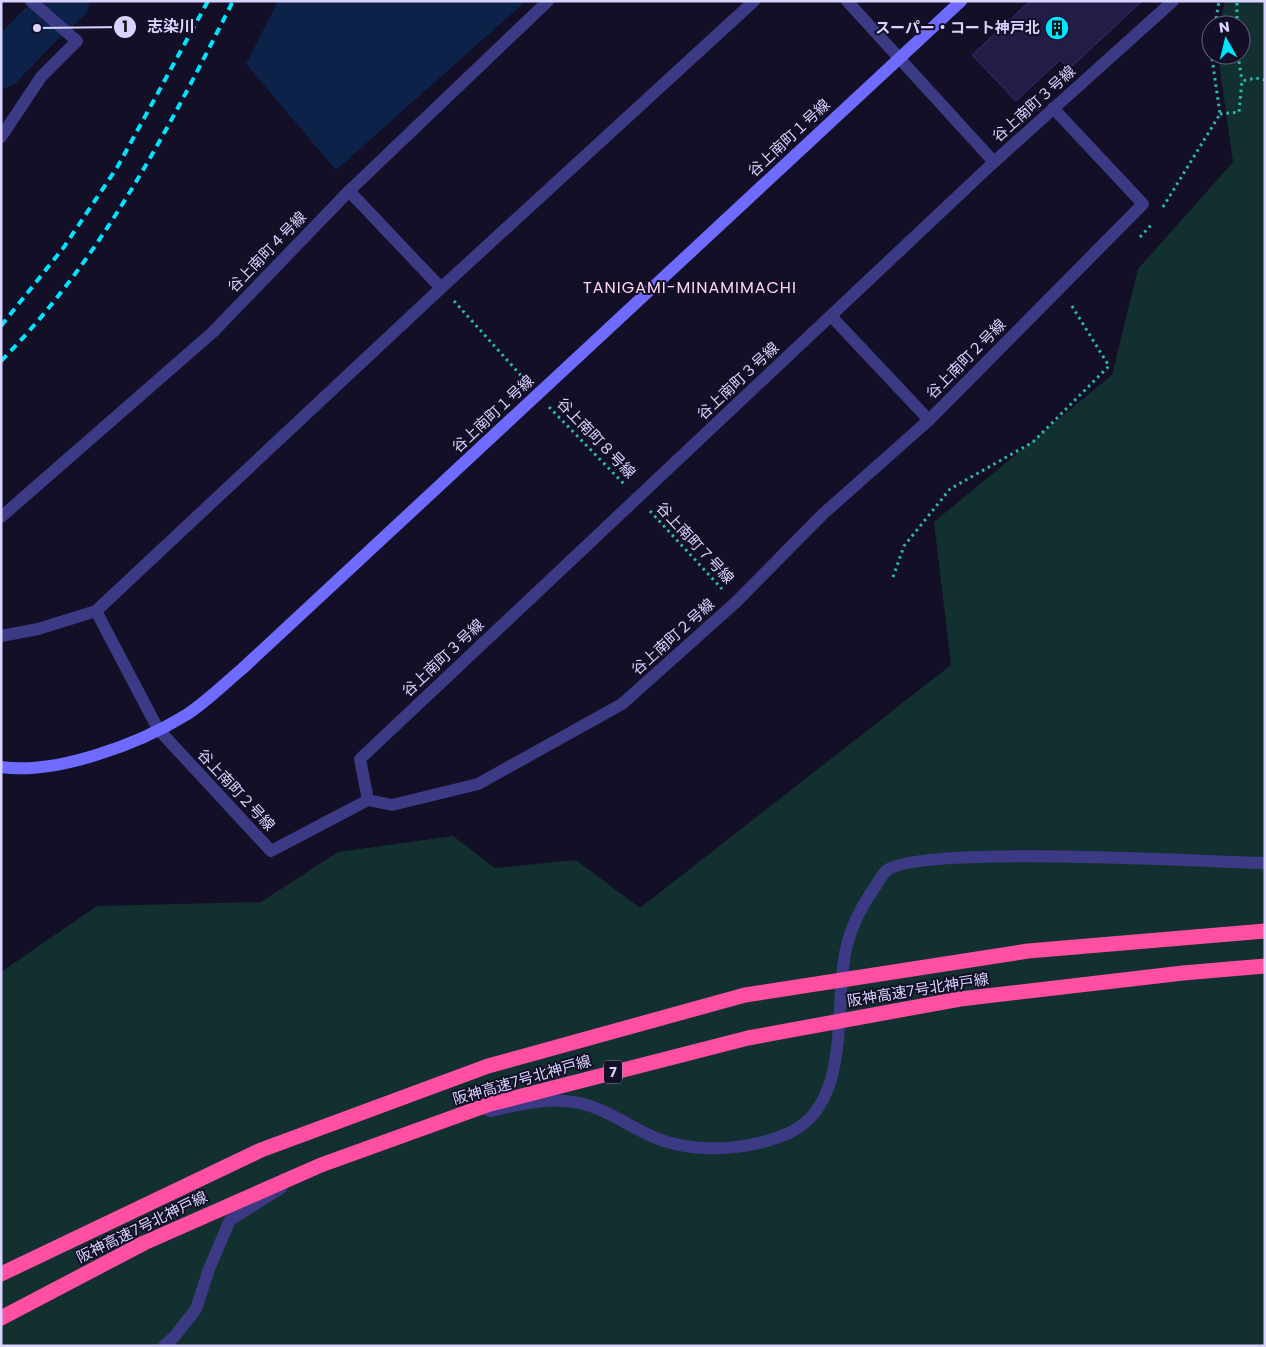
<svg xmlns="http://www.w3.org/2000/svg" width="1266" height="1347" font-family="Poppins,'Noto Sans JP',sans-serif">
	<style>
		.green { fill: #12302f }
		.water { fill: #0c2248 }
		.lines { fill: none; stroke-linecap: round; stroke-linejoin: round }
		.river { stroke: #0c2248; stroke-width: 45 }
		.building { fill: #241b47; stroke: #3b2d73 }
		.path { stroke: #2fb8b0; stroke-width: 3; stroke-dasharray: 2.5 4; stroke-linecap: butt }
		.street { stroke: #3d3a85; stroke-width: 12 }
		.secondary { stroke: #6f6bff; stroke-width: 12 }
		.rail { stroke: #00e5ff; stroke-width: 4; stroke-dasharray: 8 6; stroke-linecap: butt }
		.highway-bridge { stroke: #ff4fa3; stroke-width: 15 }
		.labels { text-anchor: middle; stroke-width: 4; stroke-linejoin: round; paint-order: stroke }
		.shield { fill: #130f26; stroke: #9e99be; stroke-width: 1 }
		.shield-label { font-size: 14px; font-weight: bold; fill: #d9d4ff }
		.poi-label { font-size: 15px; font-weight: bold; fill: #d9d4ff; stroke: #130f26; text-anchor: end }
		.street-label { font-size: 15px; fill: #d9d4ff; stroke: #130f26 }
		.neighbourhood-label { font-size: 16px; letter-spacing: 1px; fill: #ffd6f0; stroke: #130f26 }
		.leader { fill: none; stroke: #d9d4ff; stroke-width: 2 }
		.callout-dot { fill: #d9d4ff; stroke: #130f26; stroke-width: 2 }
		.mark-label { font-size: 15px; text-anchor: middle; font-weight: bold; fill: #111 }
		.callout-label { font-size: 16px; text-anchor: middle; font-weight: bold; fill: #d9d4ff; stroke: #130f26; stroke-width: 4; stroke-linejoin: round; paint-order: stroke }
	</style>
	<rect width="100%" height="100%" fill="#130f26"/>
	<polygon class="green" points="1225,1 1265,1 1265,1346 1,1346 1,972 97,906 261,902 338,852 453,836 495,868 576,860 640,908 951,665 934,522 1112,375 1138,269 1233,162 1218,55 1241,55 1241,25 1220,25"/>
	<polygon class="water" points="278,1 524,1 525,2 336,170 246,64"/>
	<g class="lines">
		<polyline class="river" points="1,66 37,28 67,1"/>
	</g>
	<polygon class="building" points="1030,1 1142,1 1069,69 1060,60 1016,101 972,55"/>
	<g class="lines">
		<g class="path">
			<polyline points="1215,25 1219,1"/>
			<polyline points="1237,25 1237,1"/>
			<polyline points="1238,55 1242,81"/>
			<polyline points="1220,114 1239,112 1242,81 1256,78 1265,80"/>
			<polyline points="1163,207 1220,114 1211,51"/>
			<polyline points="1140,237 1153,223"/>
			<polyline points="454,301 525,380"/>
			<polyline points="549,407 625,485"/>
			<polyline points="650,511 722,589"/>
			<polyline points="893,577 904,546 950,489 1033,442 1109,366 1070,303"/>
		</g>
		<g class="street">
			<polyline points="847,1 994,162"/>
			<polyline points="1,137 41,77 77,41 31,1"/>
			<polyline points="349,191 441,288"/>
			<polyline points="831,316 929,420"/>
			<polyline points="1,517 213,332 349,191 548,1"/>
			<polyline points="96,611 158,729 271,851 368,800 392,805 478,784 622,704 735,603 823,514 929,420 1143,204 1053,108"/>
			<polyline points="1,636 38,629 96,611 441,288 754,1"/>
			<polyline points="368,800 360,759 994,162 1173,1"/>
			<path d="M489,1111C524,1104 551,1095 587,1105C615,1113 639,1134 667,1142C705,1153 753,1149 789,1133C853,1103 833,1006 846,949C851,927 862,905 875,887C878,882 882,875 886,871C917,844 1208,862 1265,863"/>
			<polyline points="164,1346 174,1337 196,1309 209,1269 230,1220 281,1188"/>
		</g>
		<path class="secondary" d="M1,767C56,775 139,744 186,715C206,702 224,684 242,669L961,1"/>
		<g class="rail">
			<polyline points="1,326 64,247 118,166 208,1"/>
			<path d="M1,361C102,259 169,128 233,1"/>
		</g>
		<g class="highway-bridge">
			<polyline points="1,1274 261,1150 488,1066 745,995 1028,951 1265,931"/>
			<polyline points="1,1318 144,1243 321,1165 490,1104 748,1038 960,999 1183,973 1265,966"/>
		</g>
	</g>
	<defs>
		<g id="building-disc" transform="scale(1.25)"><circle r="9.5" fill="#00e5ff" stroke="#130f26"/><path d="M-4-6H4V6H1V3H-1V6H-4ZM-2.5-4.3h1.7v1.8h-1.7ZM.8-4.3h1.7v1.8H.8ZM-2.5-1h1.7V.8h-1.7ZM.8-1h1.7V.8H.8Z" fill="#111"/></g>
	</defs>
	<g fill-rule="evenodd">
		<use href="#building-disc" x="1057" y="28"/>
	</g>
	<g class="labels">
		<rect class="shield" x="604" y="1060.5" width="18" height="23" rx="4"/>
		<g class="shield-label">
			<text x="613" y="1077">7</text>
		</g>
		<g class="poi-label">
			<text x="1040" y="33">スーパー・コート神戸北</text>
		</g>
		<g class="street-label">
			<text transform="translate(1034 104) rotate(-42)" y="5">谷上南町３号線</text>
			<text transform="translate(789 138) rotate(-43)" y="5">谷上南町１号線</text>
			<text transform="translate(267 252) rotate(-46)" y="5">谷上南町４号線</text>
			<text transform="translate(966 359) rotate(-45)" y="5">谷上南町２号線</text>
			<text transform="translate(738 381) rotate(-43)" y="5">谷上南町３号線</text>
			<text transform="translate(493 414) rotate(-43)" y="5">谷上南町１号線</text>
			<text transform="translate(596 438) rotate(46)" y="5">谷上南町８号線</text>
			<text transform="translate(695 543) rotate(47)" y="5">谷上南町７号線</text>
			<text transform="translate(673 637) rotate(-42)" y="5">谷上南町２号線</text>
			<text transform="translate(443 658) rotate(-43)" y="5">谷上南町３号線</text>
			<text transform="translate(236 790) rotate(47)" y="5">谷上南町２号線</text>
			<text transform="translate(918 990) rotate(-9)" y="5">阪神高速7号北神戸線</text>
			<text transform="translate(522 1080) rotate(-16)" y="5">阪神高速7号北神戸線</text>
			<text transform="translate(142 1227) rotate(-26)" y="5">阪神高速7号北神戸線</text>
		</g>
		<g class="neighbourhood-label">
			<text x="690" y="293">TANIGAMI-MINAMIMACHI</text>
		</g>
	</g>
	<path class="leader" d="M37 28L125 27"/>
	<g class="callout-dot">
		<circle cx="37" cy="28" r="5"/>
		<circle cx="125" cy="27" r="12"/>
	</g>
	<g class="mark-label">
		<text x="125" y="32">1</text>
	</g>
	<g class="callout-label">
		<text x="171" y="32">志染川</text>
	</g>
	<rect width="1266" height="1347" fill="none" stroke="#d9d4ff" stroke-width="5"/>
	<g transform="translate(1226 40) rotate(352)"><circle r="24" fill="#130f26" stroke="#625e7d"/>
	<path d="M0-4L9 19L0 12L-9 19Z" fill="#00e5ff"/>
	<text y="-8" font-size="14" font-weight="bold" text-anchor="middle" fill="#d9d4ff">N</text>
	</g>
</svg>
